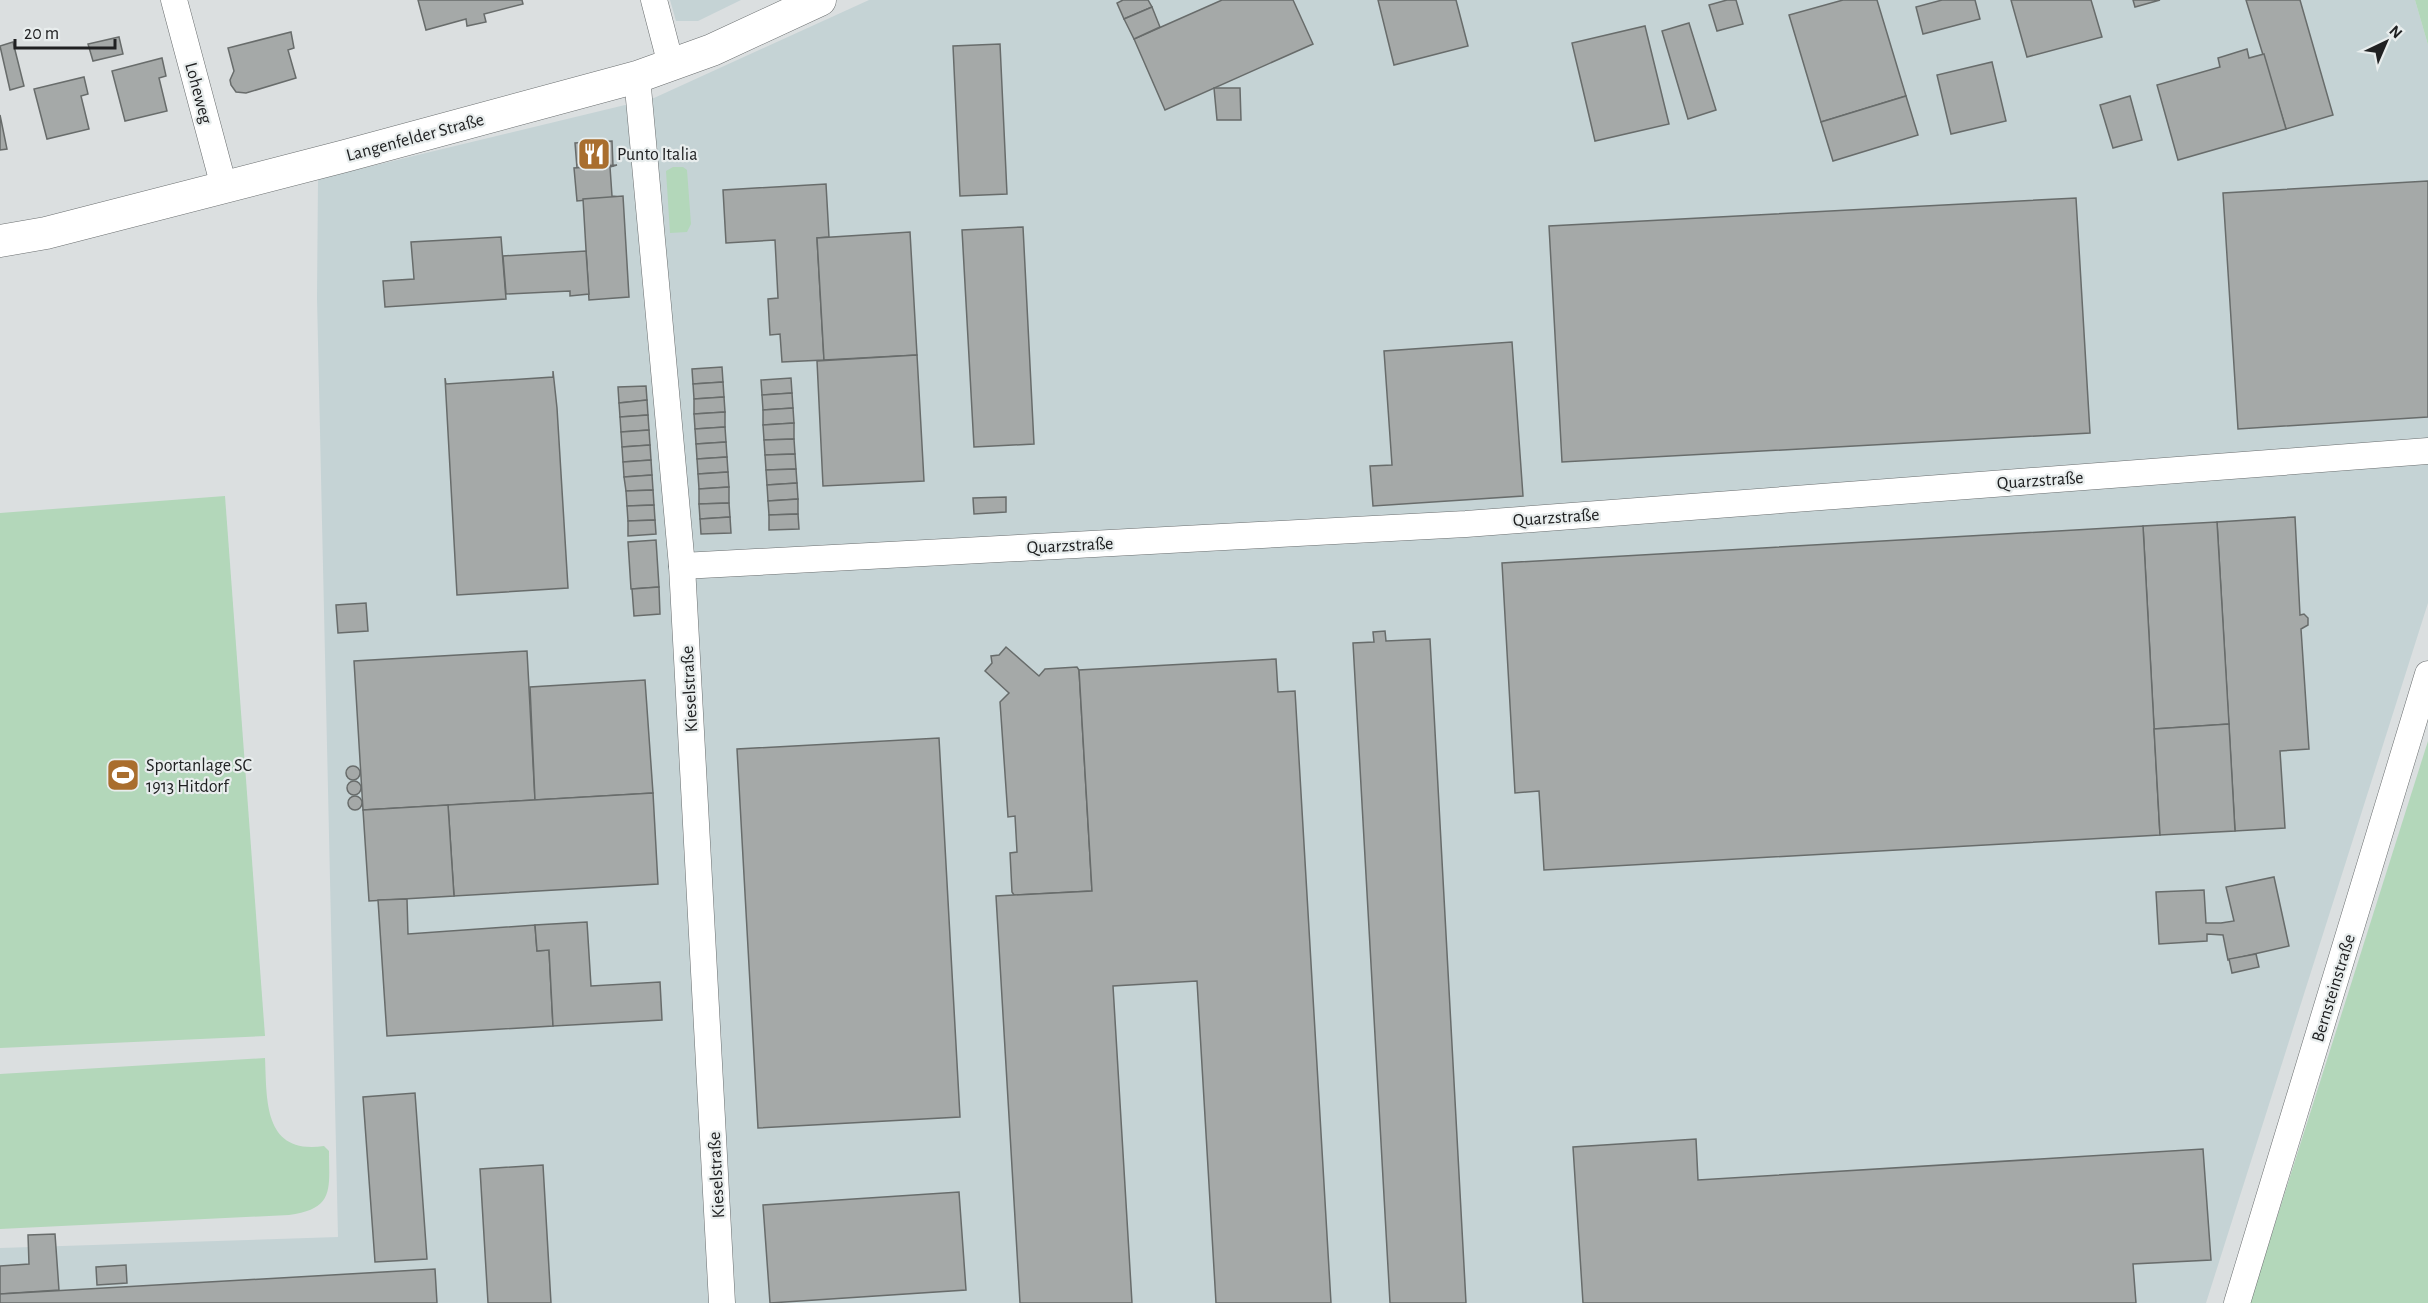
<svg xmlns="http://www.w3.org/2000/svg" width="2428" height="1303" font-family="'Alegreya Sans',sans-serif">
	<style>
		.built { fill: #c5d3d5 }
		.green { fill: #b3d7ba }
		.building { fill: #a5a9a8; stroke: #686c6b; stroke-width: 1.5 }
		.lines { fill: none; stroke-linecap: round; stroke-linejoin: round }
		.minor-casing { stroke: #6a6e6f; stroke-width: 27 }
		.tertiary-casing { stroke: #6a6e6f; stroke-width: 33 }
		.minor { stroke: #fff; stroke-width: 26 }
		.tertiary { stroke: #fff; stroke-width: 32 }
		.labels { text-anchor: middle; stroke-width: 4.5; stroke-linejoin: round; paint-order: stroke }
		.street-label { font-size: 18px; fill: #202122; stroke: #e8eded }
		.poi-label { font-size: 18px; fill: #202122; stroke: #e8eded; text-anchor: start }
	</style>
	<rect width="100%" height="100%" fill="#dbdfe0"/>
	<g class="built">
		<polygon points="670,0 741,0 698,21 676,21"/>
		<polygon points="869,0 2415,0 2428,45 2428,603 2206,1303 0,1303 0,1248 338,1237 317,298 318,179 654,98"/>
	</g>
	<g class="green">
		<polygon points="2415,0 2428,0 2428,45"/>
		<polygon points="673,167 683,167 687,170 691,224 687,232 670,233 666,171"/>
		<polygon points="225,496 265,1036 0,1048 0,513"/>
		<polygon points="2428,741 2428,1303 2250,1303"/>
		<path d="M265,1058C267,1100 263,1155 324,1146L329,1151C329,1189 335,1209 289,1215L0,1229V1074Z"/>
	</g>
	<g class="building">
		<polygon points="418,0 522,0 523,4 484,14 486,22 467,26 466,19 426,30"/>
		<polygon points="1123,0 1148,0 1152,7 1124,19 1117,3"/>
		<polygon points="1222,0 1293,0 1313,44 1165,110 1134,39"/>
		<polygon points="1378,0 1456,0 1468,46 1394,65"/>
		<polygon points="1727,0 1736,0 1743,24 1717,31 1709,5"/>
		<polygon points="1843,0 1877,0 1906,96 1821,122 1789,15"/>
		<polygon points="1942,0 1975,0 1980,19 1923,34 1916,7"/>
		<polygon points="2011,0 2091,0 2102,37 2027,57"/>
		<polygon points="2133,0 2160,0 2135,7"/>
		<polygon points="2246,0 2300,0 2333,115 2286,129"/>
		<polygon points="1152,7 1160,27 1134,39 1124,19"/>
		<polygon points="1689,23 1716,110 1688,119 1662,31"/>
		<polygon points="1645,26 1669,124 1595,141 1572,43"/>
		<polygon points="291,32 294,48 288,50 296,78 246,93 236,92 231,85 230,80 234,71 228,48"/>
		<polygon points="119,37 123,54 93,61 88,44"/>
		<polygon points="13,42 24,86 10,90 0,46"/>
		<polygon points="1000,44 1007,194 960,196 953,46"/>
		<polygon points="2247,49 2249,58 2264,54 2286,129 2178,160 2157,85 2220,67 2218,58"/>
		<polygon points="162,58 166,76 159,78 167,111 125,121 112,71"/>
		<polygon points="1992,62 2006,121 1951,134 1937,75"/>
		<polygon points="84,77 88,94 81,96 89,129 47,139 34,89"/>
		<polygon points="1214,88 1240,88 1241,120 1217,120"/>
		<polygon points="1906,96 1918,135 1833,161 1821,122"/>
		<polygon points="2130,96 2142,140 2113,148 2100,105"/>
		<polygon points="0,115 7,149 0,150"/>
		<polygon points="612,141 613,166 577,168 575,143"/>
		<polygon points="617,165 610,167 612,196 619,197 577,201 574,168"/>
		<polygon points="2428,181 2428,417 2238,429 2223,193"/>
		<polygon points="826,184 829,237 817,238 824,360 782,362 780,334 770,335 768,299 778,298 775,240 726,243 723,190"/>
		<polygon points="623,196 629,297 589,300 583,199"/>
		<polygon points="2076,198 2090,433 1562,462 1549,226"/>
		<polygon points="1023,227 1034,444 974,447 962,230"/>
		<polygon points="910,232 917,355 824,360 817,238"/>
		<polygon points="501,237 506,299 385,307 383,281 414,279 411,242"/>
		<polygon points="586,251 589,294 570,296 570,291 506,294 503,256"/>
		<polygon points="1512,342 1523,496 1373,506 1370,466 1392,465 1384,351"/>
		<polygon points="917,355 924,481 823,486 817,361"/>
		<polygon points="722,367 723,382 693,384 692,369"/>
		<polygon points="553,371 557,408 568,588 457,595 445,378 446,384 553,377"/>
		<polygon points="791,378 792,393 762,395 761,380"/>
		<polygon points="723,382 724,397 694,399 693,384"/>
		<polygon points="646,386 647,400 619,403 618,387"/>
		<polygon points="792,393 793,408 763,410 762,395"/>
		<polygon points="724,397 725,412 694,414 694,399"/>
		<polygon points="647,400 648,415 620,417 619,403"/>
		<polygon points="793,408 794,423 763,425 763,410"/>
		<polygon points="725,412 725,427 695,429 694,414"/>
		<polygon points="648,415 649,430 621,432 620,417"/>
		<polygon points="794,423 794,439 764,440 763,425"/>
		<polygon points="725,427 726,442 696,444 695,429"/>
		<polygon points="649,430 650,445 622,447 621,432"/>
		<polygon points="794,439 795,454 765,455 764,440"/>
		<polygon points="726,442 727,457 697,459 696,444"/>
		<polygon points="650,445 651,460 623,462 622,447"/>
		<polygon points="795,454 796,469 766,470 765,455"/>
		<polygon points="727,457 728,472 698,474 697,459"/>
		<polygon points="651,460 652,475 624,477 623,462"/>
		<polygon points="796,469 797,483 767,485 766,470"/>
		<polygon points="728,472 729,487 699,489 698,474"/>
		<polygon points="652,475 653,490 626,491 624,477"/>
		<polygon points="797,483 798,499 768,501 767,485"/>
		<polygon points="729,487 729,503 699,504 699,489"/>
		<polygon points="653,490 654,505 627,506 626,491"/>
		<polygon points="1006,497 1006,512 974,514 973,498"/>
		<polygon points="798,499 798,514 769,515 768,501"/>
		<polygon points="729,503 730,517 700,519 699,504"/>
		<polygon points="654,505 655,520 628,521 627,506"/>
		<polygon points="798,514 799,529 769,530 769,515"/>
		<polygon points="730,517 731,533 701,534 700,519"/>
		<polygon points="2295,517 2300,615 2304,614 2308,618 2308,625 2301,629 2309,749 2280,751 2285,828 2235,831 2217,522"/>
		<polygon points="655,520 656,534 628,536 628,521"/>
		<polygon points="2217,522 2229,724 2154,729 2143,526"/>
		<polygon points="2143,526 2160,835 1544,870 1539,791 1515,793 1502,563"/>
		<polygon points="656,540 659,587 631,589 628,542"/>
		<polygon points="659,587 660,614 634,616 632,589"/>
		<polygon points="366,603 368,631 338,633 336,605"/>
		<polygon points="1385,631 1386,641 1430,639 1466,1303 1390,1303 1353,643 1374,642 1373,632"/>
		<polygon points="1006,647 1039,676 1045,669 1077,667 1079,670 1092,891 1014,895 1012,892 1010,853 1017,852 1015,816 1008,817 1000,702 1009,693 985,671 992,663 991,656 999,655"/>
		<polygon points="527,651 535,800 363,810 354,661"/>
		<polygon points="1276,659 1278,692 1295,691 1331,1303 1216,1303 1197,981 1113,986 1132,1303 1020,1303 996,896 1092,891 1079,670"/>
		<polygon points="645,680 653,793 535,800 530,687"/>
		<polygon points="2229,724 2235,831 2160,835 2154,729"/>
		<polygon points="939,738 960,1117 758,1128 737,749"/>
		<circle cx="353" cy="773" r="7"/>
		<circle cx="354" cy="788" r="7"/>
		<polygon points="653,793 658,884 454,896 448,805"/>
		<circle cx="355" cy="803" r="7"/>
		<polygon points="448,805 454,896 369,901 363,810"/>
		<polygon points="2274,877 2289,946 2228,960 2223,935 2207,934 2207,941 2159,944 2156,892 2204,890 2206,923 2221,923 2234,921 2226,887"/>
		<polygon points="407,899 408,934 535,925 537,951 549,950 553,1026 387,1036 378,900"/>
		<polygon points="587,922 591,986 660,982 662,1020 553,1026 549,950 537,951 535,925"/>
		<polygon points="2256,954 2259,967 2232,973 2229,959"/>
		<polygon points="415,1093 427,1259 375,1262 363,1097"/>
		<polygon points="1696,1139 1698,1180 2203,1149 2211,1260 2133,1264 2136,1303 1583,1303 1573,1147"/>
		<polygon points="543,1165 551,1303 488,1303 480,1169"/>
		<polygon points="959,1192 966,1290 770,1303 763,1205"/>
		<polygon points="55,1234 59,1290 0,1294 0,1266 29,1264 28,1235"/>
		<polygon points="126,1265 127,1283 97,1285 96,1267"/>
		<polygon points="435,1269 437,1303 0,1303 0,1294"/>
	</g>
	<g class="lines">
		<g class="minor-casing">
			<g id="minor">
				<polyline points="174,0 224,187"/>
				<polyline points="654,0 671,65"/>
				<polyline points="637,77 682,566 722,1303"/>
				<polyline points="682,566 1466,524 2428,451"/>
				<polyline points="2237,1303 2428,674"/>
			</g>
		</g>
		<g class="tertiary-casing">
			<polyline id="tertiary" points="0,241 46,233 345,156 637,77 712,50 820,0"/>
		</g>
		<use href="#minor" class="minor"/>
		<use href="#tertiary" class="tertiary"/>
	</g>
	<defs>
		<g id="restaurant-square" transform="scale(1.725)"><rect x="-9" y="-9" width="18" height="18" rx="4" fill="#a96e2e" stroke="#e8eded"/><path d="M-5-6h1v4h1v-4h1v4h1v-4h1v5L-1.5 .5V6h-2V.5L-5-1ZM5-6V6H3V1.5H1.5Q1.5-4 5-6Z" fill="#fff"/></g>
		<g id="stadium-square" transform="scale(1.725)"><rect x="-9" y="-9" width="18" height="18" rx="4" fill="#a96e2e" stroke="#e8eded"/><path d="M0-5a6.5 5 0 1 0 0 10a6.5 5 0 1 0 0-10ZM-3.5-1.8h7v3.6h-7Z" fill="#fff"/></g>
	</defs>
	<g fill-rule="evenodd">
		<use href="#restaurant-square" x="594" y="154"/>
		<use href="#stadium-square" x="123" y="775"/>
	</g>
	<g class="labels">
		<g class="street-label">
			<text transform="translate(199 93) rotate(75)" y="6">Loheweg</text>
			<text transform="translate(415 137) rotate(-15)" y="6">Langenfelder Straße</text>
			<text transform="translate(2040 480) rotate(-4)" y="6">Quarzstraße</text>
			<text transform="translate(1556 517) rotate(-4)" y="6">Quarzstraße</text>
			<text transform="translate(1070 545) rotate(-3)" y="6">Quarzstraße</text>
			<text transform="translate(689 689) rotate(-93)" y="6">Kieselstraße</text>
			<text transform="translate(2333 988) rotate(-73)" y="6">Bernsteinstraße</text>
			<text transform="translate(716 1175) rotate(-93)" y="6">Kieselstraße</text>
		</g>
		<g class="poi-label">
			<text x="617" y="160">Punto Italia</text>
			<text x="146" y="771">Sportanlage SC<tspan x="146" dy="21">1913 Hitdorf</tspan></text>
		</g>
	</g>
	<g transform="translate(2386 42) rotate(44)" stroke="#e8eded" stroke-width="4.5" paint-order="stroke">
	<path d="M0-4.5L10 22L0 15L-10 22Z" fill="#202122"/>
	<text y="-9" font-size="16" font-weight="bold" text-anchor="middle" fill="#202122">N</text>
	</g>
	<path d="M15 39v9h100v-9" fill="none" stroke="#202122" stroke-width="3"/>
	<text x="24" y="39" font-size="18" fill="#202122" stroke="#e8eded" stroke-width="4.5" paint-order="stroke">20 m</text>
</svg>
